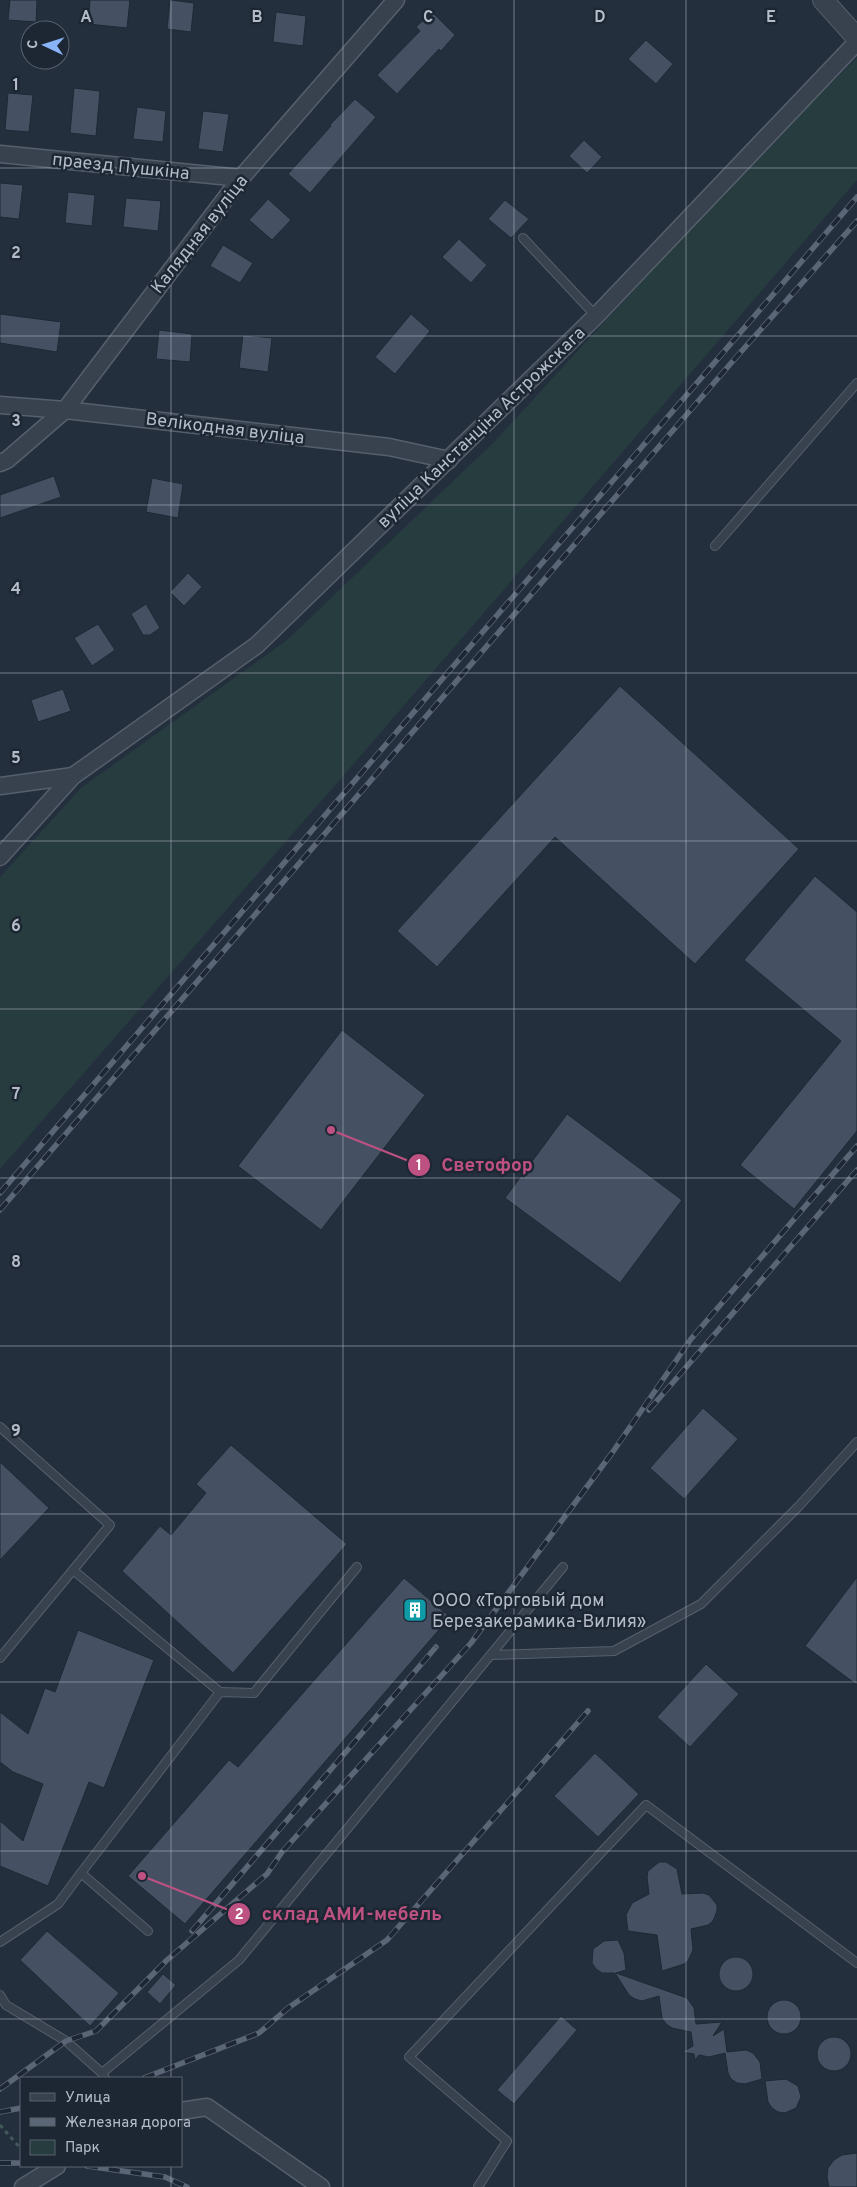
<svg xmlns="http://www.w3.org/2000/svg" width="857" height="2187" font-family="Overpass,sans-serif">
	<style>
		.green { fill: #263c3f }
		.building { fill: #455162; stroke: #1f2835 }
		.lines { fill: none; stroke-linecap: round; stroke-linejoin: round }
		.service-casing { stroke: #565f6c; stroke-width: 10 }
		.minor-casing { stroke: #565f6c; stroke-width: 19 }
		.tertiary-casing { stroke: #565f6c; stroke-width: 22 }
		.path { stroke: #44595c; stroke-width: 3; stroke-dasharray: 4 4; stroke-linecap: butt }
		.service { stroke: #38414e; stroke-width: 8 }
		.minor { stroke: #38414e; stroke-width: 16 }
		.tertiary { stroke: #38414e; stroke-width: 20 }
		.rail-casing { stroke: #5a6575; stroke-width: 5.5 }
		.rail { stroke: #1d2633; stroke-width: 4; stroke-dasharray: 11; stroke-linecap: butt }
		.grid { fill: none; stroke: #b4bcc9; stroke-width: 1; stroke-opacity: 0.55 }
		.labels { text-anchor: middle; stroke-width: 5; stroke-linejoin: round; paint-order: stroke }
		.street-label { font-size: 18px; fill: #b4bcc9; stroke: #1d2633 }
		.poi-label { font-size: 18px; fill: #b4bcc9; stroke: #1d2633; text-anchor: start }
		.grid-label { font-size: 16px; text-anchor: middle; font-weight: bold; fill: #b4bcc9; stroke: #1d2633; stroke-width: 5; stroke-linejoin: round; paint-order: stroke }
		.leader { fill: none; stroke: #bd5182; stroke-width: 2 }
		.callout-dot { fill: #bd5182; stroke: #1d2633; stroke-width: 2 }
		.mark-label { font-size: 15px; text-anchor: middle; font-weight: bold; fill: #fff }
		.callout-label { font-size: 19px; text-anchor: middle; font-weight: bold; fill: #bd5182; stroke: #1d2633; stroke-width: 5; stroke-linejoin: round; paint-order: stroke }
	</style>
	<rect width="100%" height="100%" fill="#242f3e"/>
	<polygon class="green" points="857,58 857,180 351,767 0,1169 0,877 81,788 287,640 493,443 748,166"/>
	<g class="building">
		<polygon points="10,0 37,0 36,22 8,20"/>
		<polygon points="90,0 130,0 127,28 88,24"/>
		<polygon points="170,0 194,3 191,32 167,29"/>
		<polygon points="276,12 306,16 303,46 273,42"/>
		<polygon points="432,12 455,35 441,51 439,49 397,94 377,75 420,31 416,27"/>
		<polygon points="646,40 673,64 656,84 628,59"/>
		<polygon points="74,88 100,91 96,136 70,133"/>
		<polygon points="8,93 33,95 29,132 5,130"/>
		<polygon points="355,99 376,117 310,193 288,174 331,126 330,125"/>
		<polygon points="137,107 166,111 163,142 133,139"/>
		<polygon points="203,111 229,114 223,152 198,149"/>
		<polygon points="584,140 602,157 587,173 569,156"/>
		<polygon points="0,183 23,185 19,219 0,217"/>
		<polygon points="68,192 95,195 92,226 65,223"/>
		<polygon points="126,198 161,201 158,231 123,227"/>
		<polygon points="268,199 291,220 272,240 249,220"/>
		<polygon points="505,200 529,219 511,238 488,219"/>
		<polygon points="459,239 487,265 471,283 442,257"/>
		<polygon points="223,245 253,263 240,283 210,266"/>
		<polygon points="0,314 61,322 57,352 0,343"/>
		<polygon points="411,314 430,331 395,374 375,357"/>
		<polygon points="159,330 192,334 190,362 156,359"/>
		<polygon points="243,335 272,338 268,372 239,368"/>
		<polygon points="54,476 61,497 0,518 0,495"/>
		<polygon points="152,478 183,484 178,518 146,512"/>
		<polygon points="188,573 202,587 184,606 170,592"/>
		<polygon points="146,604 160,628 150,635 143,635 131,614"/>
		<polygon points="98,624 115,650 92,666 74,638"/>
		<polygon points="620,686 799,849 695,964 555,837 437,967 397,931"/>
		<polygon points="63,689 71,711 38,722 31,700"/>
		<polygon points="815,876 857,912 857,1131 794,1209 740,1165 841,1041 744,960"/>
		<polygon points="342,1030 425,1095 321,1230 238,1166"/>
		<polygon points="567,1114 682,1200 620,1283 505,1198"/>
		<polygon points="703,1408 738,1439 684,1499 650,1468"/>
		<polygon points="231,1445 347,1544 233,1673 122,1571 160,1526 171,1535 206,1493 196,1484"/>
		<polygon points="0,1462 49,1508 0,1560"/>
		<polygon points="857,1577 857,1685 805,1646"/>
		<polygon points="404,1578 450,1617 185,1924 128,1876 229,1760 238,1767"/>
		<polygon points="78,1630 154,1660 104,1788 89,1782 48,1886 0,1866 0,1821 23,1841 43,1784 13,1772 0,1762 0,1712 28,1734 45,1688 55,1692"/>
		<polygon points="706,1664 739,1694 690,1747 657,1717"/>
		<polygon points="595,1753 639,1794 598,1837 554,1796"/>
		<polygon points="659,1862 666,1862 677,1869 682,1894 703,1893 709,1895 717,1905 717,1911 713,1921 708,1925 691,1929 693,1950 688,1961 684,1964 662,1971 657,1935 628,1931 626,1915 632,1903 649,1894 647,1877 648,1871"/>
		<polygon points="47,1931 119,1993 90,2026 20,1960"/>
		<polygon points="618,1940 624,1953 626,1970 616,1973 687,1998 694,2008 696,2024 722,2022 713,2036 724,2029 727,2052 746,2050 753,2053 760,2062 762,2079 745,2084 737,2083 731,2079 728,2073 725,2053 709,2057 699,2055 695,2060 694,2054 682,2052 693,2046 691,2032 672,2028 666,2024 662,2018 659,1996 642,2001 635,1999 629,1995 615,1973 602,1973 596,1969 592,1963 593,1949 604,1941"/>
		<circle cx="736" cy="1974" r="17"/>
		<polygon points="163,1974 176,1985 160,2004 147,1992"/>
		<circle cx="784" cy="2017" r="17"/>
		<polygon points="561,2016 577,2030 514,2104 497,2090"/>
		<circle cx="834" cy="2054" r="17"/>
		<polygon points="786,2079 798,2086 801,2097 796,2108 785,2113 778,2112 772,2108 768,2102 765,2081"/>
		<polygon points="857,2153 857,2187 829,2187 827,2177 828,2168 834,2160 842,2155"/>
	</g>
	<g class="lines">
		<g class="service-casing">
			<g id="service">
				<polyline points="523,238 596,316"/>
				<polyline points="715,546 857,383"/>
				<polyline points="0,1427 110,1525 73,1570 220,1692"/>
				<polyline points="491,1655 614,1651 701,1604 799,1506 857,1442"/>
				<polyline points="0,1658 73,1570"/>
				<polyline points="81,1873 220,1692 254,1693 357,1567"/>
				<polyline points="0,1942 58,1904 81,1873 148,1931"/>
				<polyline points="0,1995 6,2005 66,2041 102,2073 105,2078"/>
				<polyline points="102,2073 239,1960 563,1567"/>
				<polyline points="478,2187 507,2141 409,2057 646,1805 857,1963"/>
			</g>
		</g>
		<g class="minor-casing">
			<g id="minor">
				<polyline points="0,154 241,178"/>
				<polyline points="0,405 65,410 389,447 449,460"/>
				<polyline points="0,463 7,460 65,410 241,178 396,0"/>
				<polyline points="0,786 73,776"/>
				<polyline points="0,857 73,776 257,645 596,316 857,42"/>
				<polyline points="181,2111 207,2107 321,2187"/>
				<polyline points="23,2187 57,2166"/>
			</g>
		</g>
		<g class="tertiary-casing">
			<polyline id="tertiary" points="823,0 857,38"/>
		</g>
		<polyline class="path" points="0,2125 21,2149"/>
		<use href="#service" class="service"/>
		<use href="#minor" class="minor"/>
		<use href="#tertiary" class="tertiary"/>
		<g class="rail-casing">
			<g id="rail">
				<polyline points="0,1193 857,197"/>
				<polyline points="0,1210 732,362 857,221"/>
				<polyline points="649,1410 857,1170"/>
				<polyline points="192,1931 436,1647"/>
				<polyline points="144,2078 259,2033 288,2008 387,1940 588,1711"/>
				<polyline points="0,2089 66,2041 96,2031 167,1960 267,1874 282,1852 471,1643 612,1453 691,1339 857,1146"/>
				<polyline points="0,2112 21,2108"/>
				<polyline points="0,2163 21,2163"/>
				<polyline points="87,2166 165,2177 187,2187"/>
			</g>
		</g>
		<use href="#rail" class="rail"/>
	</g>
	<path class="grid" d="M171,0V2078M343,0V2187M514,0V2187M686,0V2187M0,168H857M0,336H857M0,505H857M0,673H857M0,841H857M0,1009H857M0,1178H857M0,1346H857M0,1514H857M0,1682H857M0,1851H857M0,2019H857M171,2166V2187"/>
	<defs>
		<g id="building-square" transform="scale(1.25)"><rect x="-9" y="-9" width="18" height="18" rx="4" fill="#0f9aa8" stroke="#1d2633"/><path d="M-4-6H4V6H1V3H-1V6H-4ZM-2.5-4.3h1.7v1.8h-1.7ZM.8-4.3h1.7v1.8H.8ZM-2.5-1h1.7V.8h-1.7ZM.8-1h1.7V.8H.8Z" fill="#fff"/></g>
	</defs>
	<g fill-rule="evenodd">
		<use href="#building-square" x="415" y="1610"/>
	</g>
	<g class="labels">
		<g class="street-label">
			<text transform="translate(121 166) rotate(6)" y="6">праезд Пушкіна</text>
			<text transform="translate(199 234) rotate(-52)" y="6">Калядная вуліца</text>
			<text transform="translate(481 427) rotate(-44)" y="6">вуліца Канстанціна Астрожскага</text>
			<text transform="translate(225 428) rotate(7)" y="6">Велікодная вуліца</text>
		</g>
		<g class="poi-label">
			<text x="432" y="1606">ООО «Торговый дом<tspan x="432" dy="21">Березакерамика-Вилия»</tspan></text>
		</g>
	</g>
	<g class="grid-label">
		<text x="86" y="22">A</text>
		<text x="257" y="22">B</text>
		<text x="428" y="22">C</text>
		<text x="600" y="22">D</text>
		<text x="771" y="22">E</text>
		<text x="16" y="90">1</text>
		<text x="16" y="258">2</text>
		<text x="16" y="426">3</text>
		<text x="16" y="594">4</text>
		<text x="16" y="763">5</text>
		<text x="16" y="931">6</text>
		<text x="16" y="1099">7</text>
		<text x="16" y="1267">8</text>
		<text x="16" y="1436">9</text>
	</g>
	<path class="leader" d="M331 1130L419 1165M142 1876L239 1914"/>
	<g class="callout-dot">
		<circle cx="331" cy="1130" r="5"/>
		<circle cx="142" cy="1876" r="5"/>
		<circle cx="419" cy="1165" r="12"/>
		<circle cx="239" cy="1914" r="12"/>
	</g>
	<g class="mark-label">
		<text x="419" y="1170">1</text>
		<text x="239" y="1919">2</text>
	</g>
	<g class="callout-label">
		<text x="487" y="1171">Светофор</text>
		<text x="352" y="1920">склад АМИ-мебель</text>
	</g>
	<rect x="20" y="2077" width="162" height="90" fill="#1d2633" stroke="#59626f"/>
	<rect x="30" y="2093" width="25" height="8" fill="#38414e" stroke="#59626f"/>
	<text x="65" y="2102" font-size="15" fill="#b4bcc9">Улица</text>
	<rect x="30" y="2118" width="25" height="8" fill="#5a6575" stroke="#59626f"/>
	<text x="65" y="2127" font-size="15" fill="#b4bcc9">Железная дорога</text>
	<rect x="30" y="2140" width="25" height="15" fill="#263c3f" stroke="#59626f"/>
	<text x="65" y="2152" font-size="15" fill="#b4bcc9">Парк</text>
	<g transform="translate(45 45) rotate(274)"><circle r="24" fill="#1d2633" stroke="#59626f"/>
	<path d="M0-4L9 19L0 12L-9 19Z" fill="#8ab4f8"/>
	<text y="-8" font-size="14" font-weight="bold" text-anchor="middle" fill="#b4bcc9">С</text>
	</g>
</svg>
